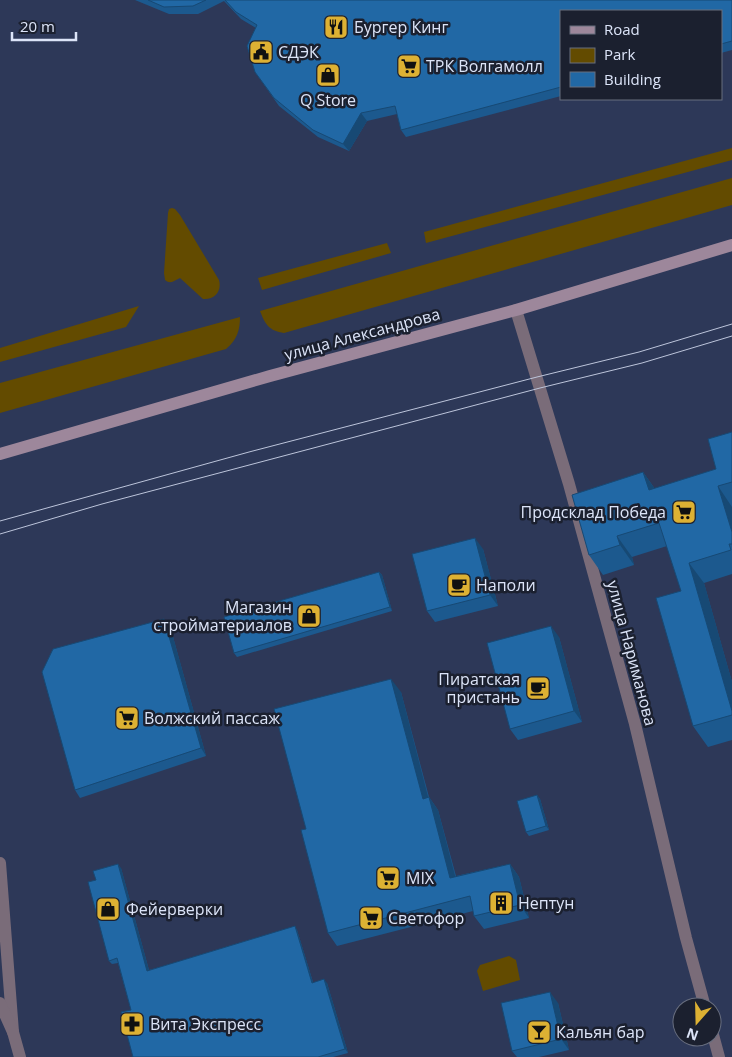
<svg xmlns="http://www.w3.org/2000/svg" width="732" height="1057" font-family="'Open Sans',sans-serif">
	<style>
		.green { fill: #634b00 }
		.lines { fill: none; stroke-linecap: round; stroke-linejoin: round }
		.minor { stroke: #7a6c79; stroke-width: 12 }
		.tertiary { stroke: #7a6c79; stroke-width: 12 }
		.secondary { stroke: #9d879b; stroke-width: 12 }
		.tram { stroke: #bdc5db; stroke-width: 1 }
		.wall { fill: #1c598e }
		.shaded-wall { fill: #174974 }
		.building { fill: #2168a5; stroke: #174974 }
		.labels { text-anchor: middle; stroke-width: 5; stroke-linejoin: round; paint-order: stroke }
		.poi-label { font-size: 16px; fill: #dce4f8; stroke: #1b202f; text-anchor: start }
		.street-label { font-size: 16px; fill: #dce4f8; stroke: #1b202f }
	</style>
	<rect width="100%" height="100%" fill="#2d3858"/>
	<g class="green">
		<polygon points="732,148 732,160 426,243 424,232"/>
		<path d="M732,178V205L284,333C269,331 265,324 260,311Z"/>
		<path d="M172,208L175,209L180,215L219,280C222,291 215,300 203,299L180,278C175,280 171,285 165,280L164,273L168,213L169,209Z"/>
		<polygon points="387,243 391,253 262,290 258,278"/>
		<polygon points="139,306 126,327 0,362 0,348"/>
		<path d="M240,317C240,330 237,340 226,349L0,413V383Z"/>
		<polygon points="509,956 516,960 520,980 483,991 477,971 480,965"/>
	</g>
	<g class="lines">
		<g class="minor">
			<polyline points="516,310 569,484 635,724 686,938 705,1007"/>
			<polyline points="712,1031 719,1057"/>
		</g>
		<g class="tertiary">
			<polyline points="0,863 13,1032"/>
			<polyline points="0,1003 13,1032 20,1057"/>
		</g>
		<polyline class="secondary" points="0,454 270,376 516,310 732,245"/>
		<g class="tram">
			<polyline points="0,521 249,452 537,377 639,352 732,324"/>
			<polyline points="0,534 102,504 540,388 642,363 732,336"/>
		</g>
	</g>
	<g class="wall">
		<polygon points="135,0 732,0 732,50 721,53 721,11 561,11 561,96 406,137 401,130 397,114 367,121 349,151 318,137 279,106 255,72 256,28 241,19 224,1 198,14 169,14"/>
		<polygon points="732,432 732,574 704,583 732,682 732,740 708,747 693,726 681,591 667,546 632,557 634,565 603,575 589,555 643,472 655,489 716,469"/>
		<polygon points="483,549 498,606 435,622 427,611"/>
		<polygon points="379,572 382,575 392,611 237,657 234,653"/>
		<polygon points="164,619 170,626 206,756 80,798 75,790"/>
		<polygon points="559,637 582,722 518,740 510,729"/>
		<polygon points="401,692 429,797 438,810 456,876 510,864 519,877 529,918 484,929 474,916 473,911 337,946 328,933 306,829"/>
		<polygon points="537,795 540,799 549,830 529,836 526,832"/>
		<polygon points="121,868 149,970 297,930 313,982 327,983 348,1053 333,1057 133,1057 131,1010 118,963 112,964 109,961 96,880"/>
		<polygon points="558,1003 569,1050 539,1057 517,1057 512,1051"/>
	</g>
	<g class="shaded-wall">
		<polygon points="361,113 367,121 349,151 343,144"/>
		<polygon points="643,472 657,492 649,490"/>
		<polygon points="718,486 732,507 732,532"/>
		<polygon points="617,536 632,557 634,565 620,545"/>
		<polygon points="475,538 483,549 498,606 490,595"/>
		<polygon points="689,563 704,583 732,682 732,711"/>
		<polygon points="379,572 382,575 392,611 390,607"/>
		<polygon points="164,619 170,626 206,756 201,748"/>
		<polygon points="551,626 559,637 582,722 574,711"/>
		<polygon points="391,679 401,692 432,812 423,799"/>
		<polygon points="537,795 540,799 549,830 546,826"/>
		<polygon points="429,797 438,810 459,891 450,878"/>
		<polygon points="118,864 121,868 150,974 147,971"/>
		<polygon points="510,864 519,877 529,918 520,905"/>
		<polygon points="295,926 297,930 314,986 312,983"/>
		<polygon points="324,979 327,983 348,1053 345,1049"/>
		<polygon points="550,992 558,1003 569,1050 561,1039"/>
	</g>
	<g class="building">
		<polygon points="148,0 206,0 193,6 164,7"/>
		<polygon points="225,0 732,0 732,41 721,44 721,11 561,11 561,87 401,130 395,106 361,113 343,144 313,130 274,98 255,72 247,46 257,25 236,12"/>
		<polygon points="732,432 732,482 718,486 732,532 732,544 729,544 731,550 689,563 732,711 732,715 693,726 656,598 681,591 659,523 617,536 620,545 589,555 572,495 643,472 649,490 716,469 708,439"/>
		<polygon points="475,538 490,595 427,611 412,554"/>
		<polygon points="379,572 390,607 234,653 224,617"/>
		<polygon points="164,619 201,748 75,790 42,672 53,649"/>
		<polygon points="551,626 574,711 510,729 487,643"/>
		<polygon points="391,679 423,799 429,797 450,878 510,864 520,905 474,916 470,896 328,933 301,830 306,829 274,709"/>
		<polygon points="537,795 546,826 526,832 517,801"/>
		<polygon points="118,864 147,971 295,926 312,983 324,979 345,1049 318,1057 133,1057 121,1012 131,1010 117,958 109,961 88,882 96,880 93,871"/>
		<polygon points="550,992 561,1039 512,1051 501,1003"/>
	</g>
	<defs>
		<g id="restaurant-square" transform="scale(1.25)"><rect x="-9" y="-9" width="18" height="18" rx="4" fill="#ddb133" stroke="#1b202f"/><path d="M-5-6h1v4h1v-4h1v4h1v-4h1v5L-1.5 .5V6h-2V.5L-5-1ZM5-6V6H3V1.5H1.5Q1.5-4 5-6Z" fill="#111"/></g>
		<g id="civic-square" transform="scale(1.25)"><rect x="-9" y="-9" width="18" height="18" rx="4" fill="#ddb133" stroke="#1b202f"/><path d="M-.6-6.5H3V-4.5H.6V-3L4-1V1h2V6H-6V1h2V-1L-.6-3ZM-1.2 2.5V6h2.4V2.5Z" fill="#111"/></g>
		<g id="supermarket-square" transform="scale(1.25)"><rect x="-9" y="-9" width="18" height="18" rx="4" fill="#ddb133" stroke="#1b202f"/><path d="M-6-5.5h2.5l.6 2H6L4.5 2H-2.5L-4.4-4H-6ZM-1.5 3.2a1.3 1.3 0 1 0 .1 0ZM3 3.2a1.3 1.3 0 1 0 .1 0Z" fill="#111"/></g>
		<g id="shop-square" transform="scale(1.25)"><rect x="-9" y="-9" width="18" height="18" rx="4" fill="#ddb133" stroke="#1b202f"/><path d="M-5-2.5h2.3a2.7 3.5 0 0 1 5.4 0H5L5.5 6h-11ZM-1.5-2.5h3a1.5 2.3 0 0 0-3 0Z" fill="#111"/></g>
		<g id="cafe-square" transform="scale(1.25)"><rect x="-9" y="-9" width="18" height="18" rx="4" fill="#ddb133" stroke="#1b202f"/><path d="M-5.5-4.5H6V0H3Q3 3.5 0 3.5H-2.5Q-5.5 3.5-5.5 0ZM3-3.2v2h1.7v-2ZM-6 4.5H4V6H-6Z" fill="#111"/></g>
		<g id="building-square" transform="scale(1.25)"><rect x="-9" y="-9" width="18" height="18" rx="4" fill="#ddb133" stroke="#1b202f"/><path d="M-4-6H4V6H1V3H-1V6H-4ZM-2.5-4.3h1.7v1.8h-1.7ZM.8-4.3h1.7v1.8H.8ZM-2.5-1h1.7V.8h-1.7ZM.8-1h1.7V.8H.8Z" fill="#111"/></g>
		<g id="pharmacy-square" transform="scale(1.25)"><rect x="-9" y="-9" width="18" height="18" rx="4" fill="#ddb133" stroke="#1b202f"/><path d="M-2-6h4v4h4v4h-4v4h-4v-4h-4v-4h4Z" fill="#111"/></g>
		<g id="bar-square" transform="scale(1.25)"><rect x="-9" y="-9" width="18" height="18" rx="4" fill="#ddb133" stroke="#1b202f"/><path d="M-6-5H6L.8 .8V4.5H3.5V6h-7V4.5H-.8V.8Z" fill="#111"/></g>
	</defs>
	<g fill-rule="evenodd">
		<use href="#restaurant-square" x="336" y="27"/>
		<use href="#civic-square" x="261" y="52"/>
		<use href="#supermarket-square" x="409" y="66"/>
		<use href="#shop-square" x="328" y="75"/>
		<use href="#supermarket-square" x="684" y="512"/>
		<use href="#cafe-square" x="459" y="585"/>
		<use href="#shop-square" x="309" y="616"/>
		<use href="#cafe-square" x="538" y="688"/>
		<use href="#supermarket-square" x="127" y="718"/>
		<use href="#supermarket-square" x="388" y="878"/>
		<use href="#building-square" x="501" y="903"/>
		<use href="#shop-square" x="108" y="909"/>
		<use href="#supermarket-square" x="371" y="918"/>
		<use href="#pharmacy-square" x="132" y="1024"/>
		<use href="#bar-square" x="539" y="1032"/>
	</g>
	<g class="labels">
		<g class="poi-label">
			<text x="354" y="33">Бургер Кинг</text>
			<text x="278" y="58">СДЭК</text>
			<text x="426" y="72">ТРК Волгамолл</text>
			<text x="328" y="106" text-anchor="middle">Q Store</text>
			<text x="666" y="518" text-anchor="end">Продсклад Победа</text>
			<text x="476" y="591">Наполи</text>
			<text x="292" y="613" text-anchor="end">Магазин<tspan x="292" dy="18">стройматериалов</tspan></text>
			<text x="520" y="685" text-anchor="end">Пиратская<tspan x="520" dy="18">пристань</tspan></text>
			<text x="144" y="724">Волжский пассаж</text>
			<text x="406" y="884">MIX</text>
			<text x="518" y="909">Нептун</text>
			<text x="126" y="915">Фейерверки</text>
			<text x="388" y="924">Светофор</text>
			<text x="150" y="1030">Вита Экспресс</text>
			<text x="556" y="1038">Кальян бар</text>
		</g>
		<g class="street-label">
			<text transform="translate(362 334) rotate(-15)" y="6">улица Александрова</text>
			<text transform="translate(632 653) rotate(75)" y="6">улица Нариманова</text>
		</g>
	</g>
	<rect x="560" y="10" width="162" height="90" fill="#1b202f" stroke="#686e7f"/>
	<rect x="570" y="26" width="25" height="8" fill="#9d879b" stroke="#686e7f"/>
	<text x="604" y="35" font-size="15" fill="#dce4f8">Road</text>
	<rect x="570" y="48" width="25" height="15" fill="#634b00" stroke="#686e7f"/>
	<text x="604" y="60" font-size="15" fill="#dce4f8">Park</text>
	<rect x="570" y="72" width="25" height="15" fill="#2168a5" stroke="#686e7f"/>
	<text x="604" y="85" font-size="15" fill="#dce4f8">Building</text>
	<g transform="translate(697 1022) rotate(200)"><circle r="24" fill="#1b202f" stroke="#686e7f"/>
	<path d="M0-4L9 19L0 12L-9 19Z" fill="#ddb133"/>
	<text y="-8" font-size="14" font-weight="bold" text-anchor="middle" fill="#dce4f8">N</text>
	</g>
	<path d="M12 32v8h64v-8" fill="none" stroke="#dce4f8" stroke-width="2.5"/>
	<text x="20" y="32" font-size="15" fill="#dce4f8" stroke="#1b202f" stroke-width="4" paint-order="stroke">20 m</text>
</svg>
